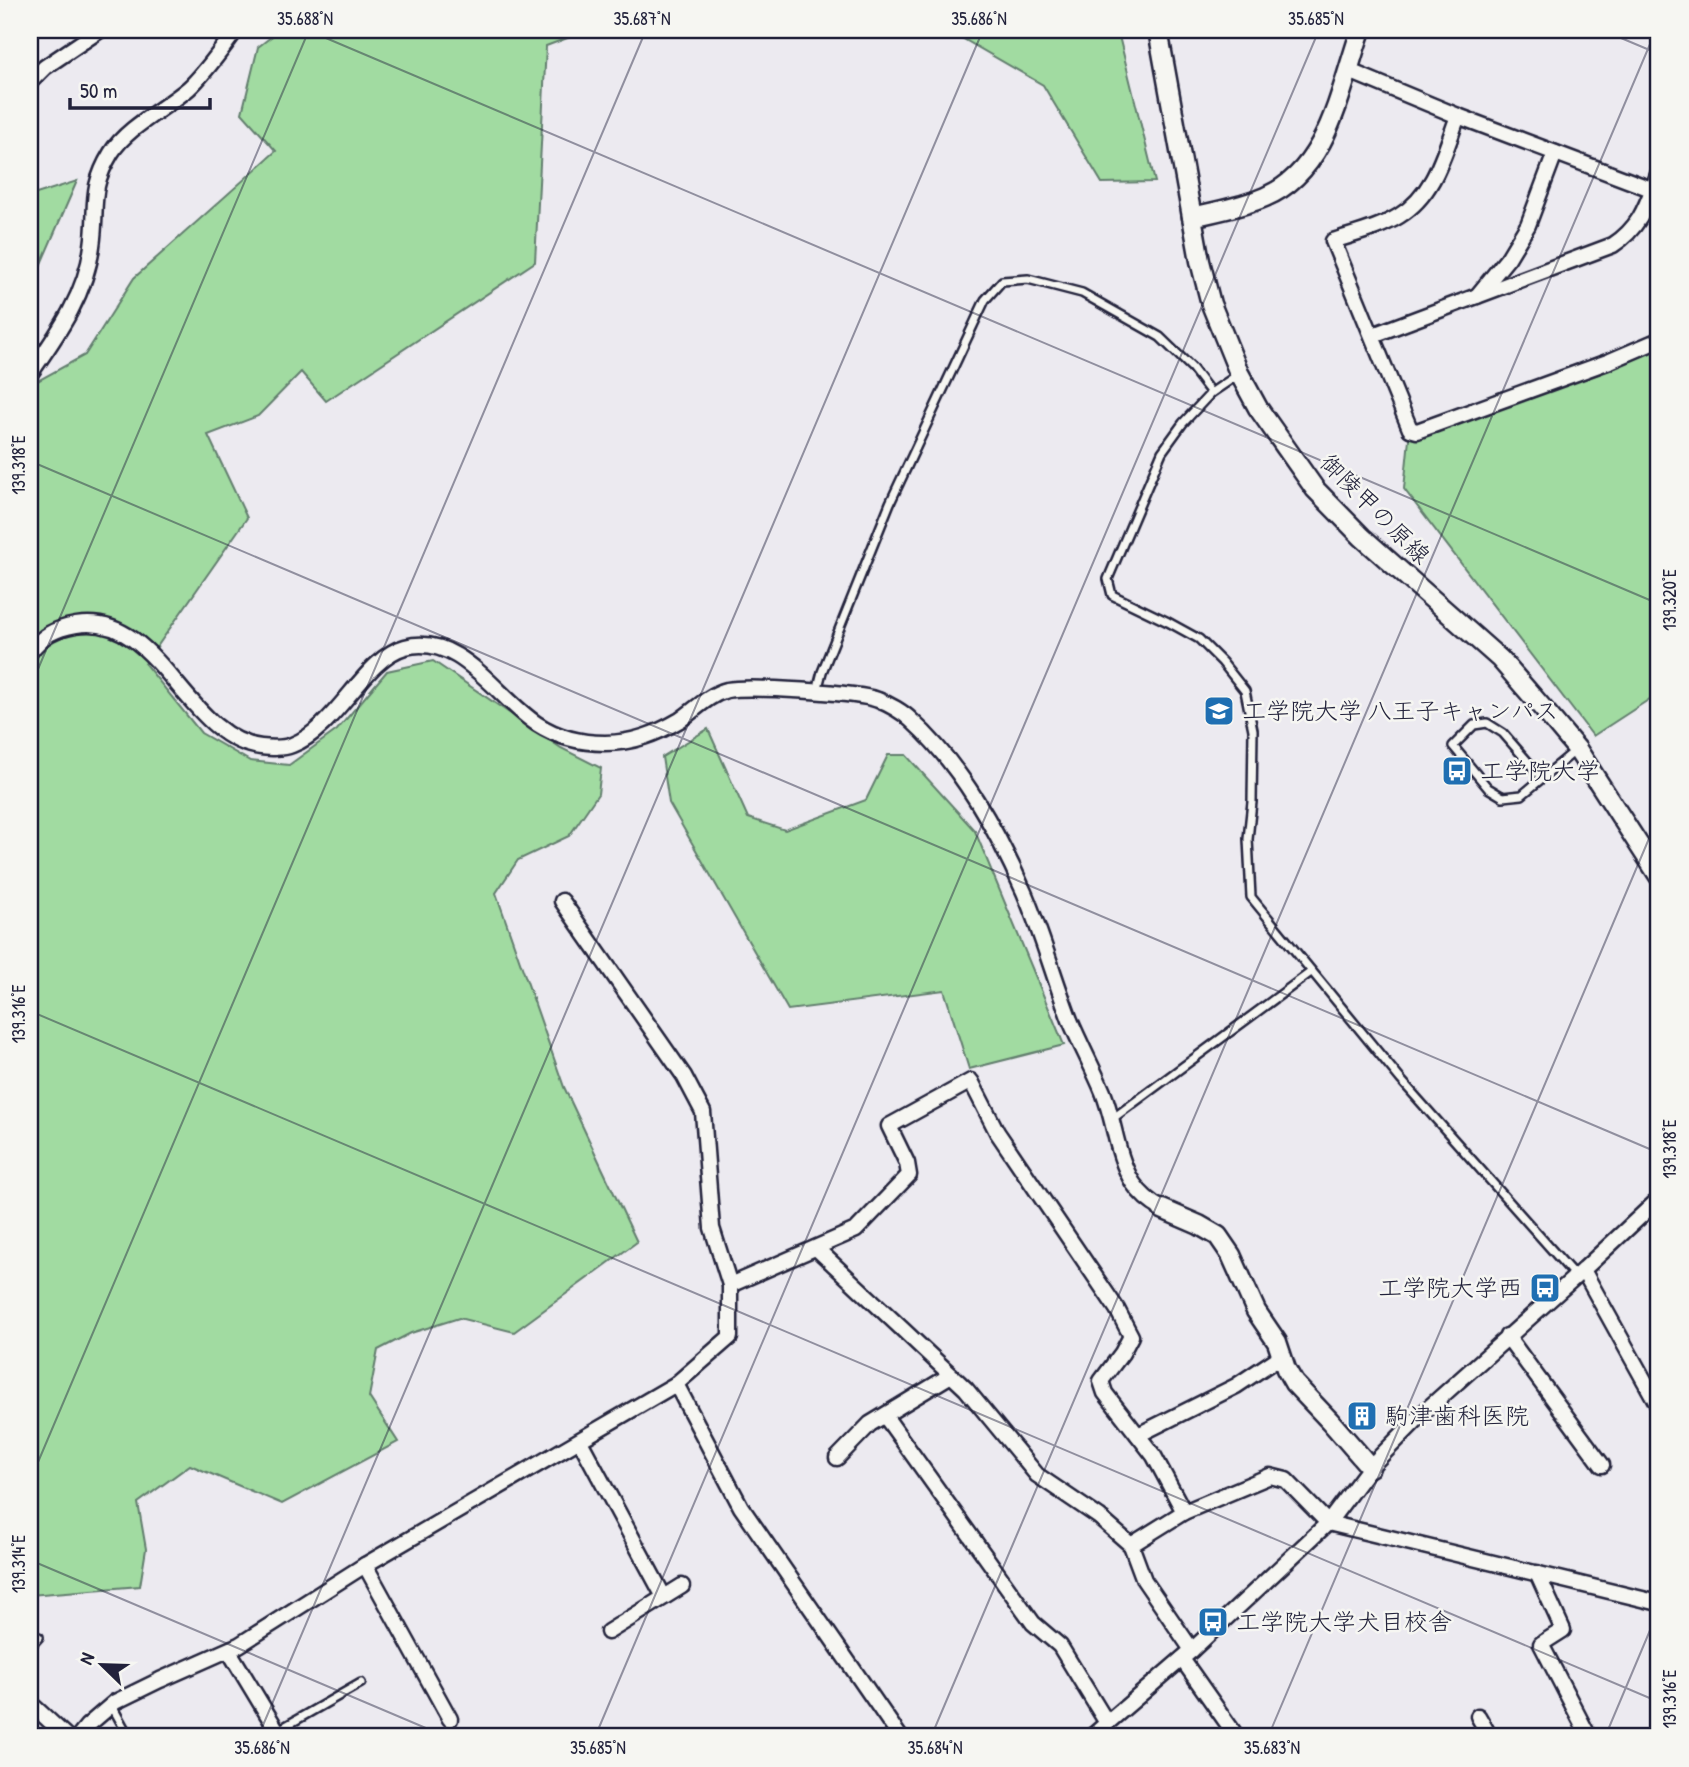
<svg xmlns="http://www.w3.org/2000/svg" width="1689" height="1767" font-family="'Patrick Hand','Klee One',sans-serif">
	<style>
		.green { fill: #a1dba1; stroke: #627e6e; stroke-width: 2 }
		.lines { fill: none; stroke-linecap: round; stroke-linejoin: round }
		.service-casing { stroke: #22223b; stroke-width: 12 }
		.minor-casing { stroke: #22223b; stroke-width: 19 }
		.tertiary-casing { stroke: #22223b; stroke-width: 23 }
		.service { stroke: #f6f6f2; stroke-width: 7 }
		.minor { stroke: #f6f6f2; stroke-width: 14 }
		.tertiary { stroke: #f6f6f2; stroke-width: 18 }
		.ticks { fill: none; stroke: #22223b; stroke-width: 2; stroke-opacity: 0.45 }
		.labels { text-anchor: middle; stroke-width: 5; stroke-linejoin: round; paint-order: stroke }
		.street-label { font-size: 24px; fill: #22223b; stroke: #f6f6f2 }
		.poi-label { font-size: 24px; fill: #22223b; stroke: #f6f6f2; text-anchor: start }
		.neatline { fill: none; stroke: #22223b; stroke-width: 2.5 }
		.ticks-label { font-size: 18px; text-anchor: middle; fill: #22223b }
	</style>
	<rect width="100%" height="100%" fill="#eceaf0"/>
	<filter id="ink" filterUnits="userSpaceOnUse"><feTurbulence type="fractalNoise" baseFrequency=".0143" numOctaves="2"/><feDisplacementMap in="SourceGraphic" scale="14" xChannelSelector="R" yChannelSelector="G"/><feConvolveMatrix kernelMatrix="1 2 1 2 8 2 1 2 1" color-interpolation-filters="sRGB"/></filter>
	<g filter="url(#ink)">
		<g class="green">
			<polygon points="280,30 589,30 546,46 535,262 326,401 301,372 258,416 208,435 247,518 145,664 201,733 250,761 289,765 337,730 387,671 433,661 561,748 601,768 598,794 569,836 518,860 496,893 564,1087 637,1242 514,1332 459,1318 411,1333 378,1350 369,1397 398,1442 282,1504 190,1465 138,1503 146,1549 140,1586 30,1595 30,385 85,355 134,278 276,151 242,113 258,47"/>
			<polygon points="948,30 1109,30 1118,32 1155,182 1102,183 1043,85"/>
			<polygon points="77,181 30,289 30,196"/>
			<polygon points="1659,339 1659,693 1593,736 1404,489 1410,429"/>
			<polygon points="708,729 748,818 785,830 866,800 888,755 906,755 975,831 1064,1045 969,1069 944,990 788,1010 669,803 662,757"/>
		</g>
		<g class="lines">
			<g class="service-casing">
				<g id="service">
					<polyline points="1239,374 1211,393 1183,423 1162,452 1108,579 1112,595 1168,622 1199,639 1222,662 1245,691 1253,730 1252,802 1248,839 1251,897 1401,1080 1576,1277"/>
					<polyline points="817,691 822,672 890,503 985,300 1002,281 1028,279 1082,293 1160,337 1192,368 1211,393"/>
					<polyline points="1542,778 1503,733 1487,723 1474,725 1453,746 1488,788 1503,797 1522,795 1576,750"/>
					<polyline points="1112,1119 1311,972"/>
					<polyline points="30,1647 39,1637"/>
					<polyline points="112,1706 129,1737"/>
					<polyline points="277,1731 361,1683"/>
				</g>
			</g>
			<g class="minor-casing">
				<g id="minor">
					<polyline points="1347,70 1458,116 1659,192"/>
					<polyline points="30,82 45,67 100,30"/>
					<path d="M1458,116C1444,153 1435,194 1399,216C1380,228 1354,234 1333,241L1410,429L1417,431L1610,361L1659,340"/>
					<polyline points="1477,296 1508,258 1528,225 1555,153"/>
					<path d="M1373,335L1613,245C1642,226 1647,203 1659,172"/>
					<path d="M30,374C57,335 86,295 92,246C98,206 88,191 111,153C127,127 166,108 189,88C207,71 221,50 236,30"/>
					<path d="M30,652C43,635 54,629 76,625C160,611 185,738 261,747C271,748 282,749 292,745C337,728 364,658 405,647C460,632 497,698 537,724C557,737 581,743 605,743C633,743 656,734 680,720C695,710 708,695 727,690C748,686 858,692 878,700C889,704 903,712 911,720C962,766 997,831 1024,892C1042,934 1054,978 1070,1020C1080,1044 1093,1068 1103,1092C1115,1122 1116,1155 1133,1183C1141,1195 1149,1202 1162,1209"/>
					<polyline points="562,901 684,1076 703,1112 712,1228 730,1285"/>
					<polyline points="816,1248 966,1389 1037,1475 1099,1517 1131,1545"/>
					<polyline points="1583,1270 1659,1407"/>
					<polyline points="1507,1336 1602,1465"/>
					<polyline points="676,1384 741,1507 900,1737"/>
					<polyline points="885,1416 1033,1623 1060,1646 1107,1723"/>
					<polyline points="1138,1435 1236,1386 1281,1356"/>
					<polyline points="580,1441 664,1597"/>
					<polyline points="837,1458 870,1424 951,1375"/>
					<polyline points="365,1565 450,1719"/>
					<polyline points="1537,1573 1563,1630 1541,1644 1589,1737"/>
					<polyline points="608,1632 682,1586"/>
					<polyline points="1192,1650 1144,1580 1131,1545 1184,1512 1270,1476 1286,1480 1328,1523 1659,1603"/>
					<polyline points="229,1651 281,1737"/>
					<polyline points="1182,1659 1237,1737"/>
					<polyline points="30,1703 67,1737"/>
					<polyline points="1478,1716 1490,1737"/>
					<polyline points="78,1737 87,1726 115,1702 160,1680 239,1645 365,1565 676,1384 730,1337 730,1285 856,1230 909,1175 907,1163 889,1126 971,1081 997,1132 1117,1309 1131,1336 1122,1353 1101,1381 1105,1393 1154,1456 1184,1512"/>
					<polyline points="1091,1737 1192,1650 1328,1523 1370,1467 1424,1412 1583,1270 1659,1199"/>
				</g>
			</g>
			<g class="tertiary-casing">
				<g id="tertiary">
					<polyline points="1158,30 1200,261 1211,304 1239,373 1258,408 1315,489 1362,537 1500,659 1540,705 1577,749 1659,876"/>
					<path d="M1192,217C1217,211 1242,207 1265,197C1329,170 1340,89 1361,30"/>
					<polyline points="1162,1209 1199,1225 1218,1236 1231,1255 1256,1311 1277,1342 1286,1369 1294,1383 1330,1421 1370,1467"/>
				</g>
			</g>
			<use href="#service" class="service"/>
			<use href="#minor" class="minor"/>
			<use href="#tertiary" class="tertiary"/>
		</g>
	</g>
	<path class="ticks" d="M307,30L1659,604M1602,30L1659,54M30,461L1659,1153M30,688L309,30M30,1011L1659,1702M30,1481L646,30M30,1560L447,1737M258,1737L983,30M595,1737L1319,30M931,1737L1656,30M1268,1737L1659,815M1605,1737L1659,1609"/>
	<defs>
		<g id="university-square" transform="scale(1.575)"><rect x="-9" y="-9" width="18" height="18" rx="4" fill="#1f6fb2" stroke="#f6f6f2"/><path d="M0-5L7-2L0 1L-7-2ZM-4 1L0 2.5L4 1V4Q0 6-4 4Z" fill="#fff"/></g>
		<g id="bus-square" transform="scale(1.575)"><rect x="-9" y="-9" width="18" height="18" rx="4" fill="#1f6fb2" stroke="#f6f6f2"/><path d="M-5-6H5V4H4V6H2V4H-2V6H-4V4H-5ZM-3.5-4V0h7V-4ZM-3.5 1.2v1.5H-2V1.2ZM2 1.2v1.5H3.5V1.2Z" fill="#fff"/></g>
		<g id="building-square" transform="scale(1.575)"><rect x="-9" y="-9" width="18" height="18" rx="4" fill="#1f6fb2" stroke="#f6f6f2"/><path d="M-4-6H4V6H1V3H-1V6H-4ZM-2.5-4.3h1.7v1.8h-1.7ZM.8-4.3h1.7v1.8H.8ZM-2.5-1h1.7V.8h-1.7ZM.8-1h1.7V.8H.8Z" fill="#fff"/></g>
	</defs>
	<g fill-rule="evenodd">
		<use href="#university-square" x="1219" y="711"/>
		<use href="#bus-square" x="1457" y="771"/>
		<use href="#bus-square" x="1545" y="1288"/>
		<use href="#building-square" x="1362" y="1416"/>
		<use href="#bus-square" x="1213" y="1622"/>
	</g>
	<g class="labels">
		<g class="street-label">
			<text transform="translate(1375 509) rotate(45)" y="8">御陵甲の原線</text>
		</g>
		<g class="poi-label">
			<text x="1242" y="719">工学院大学 八王子キャンパス</text>
			<text x="1480" y="779">工学院大学</text>
			<text x="1522" y="1296" text-anchor="end">工学院大学西</text>
			<text x="1385" y="1424">駒津歯科医院</text>
			<text x="1236" y="1630">工学院大学犬目校舎</text>
		</g>
	</g>
	<rect width="1689" height="1767" fill="none" stroke="#f6f6f2" stroke-width="77"/>
	<g transform="translate(102 1665) rotate(293)" stroke="#f6f6f2" stroke-width="5" paint-order="stroke">
	<path d="M0-5L12 26L0 18L-12 26Z" fill="#22223b"/>
	<text y="-10" font-size="19" font-weight="bold" text-anchor="middle" fill="#22223b">N</text>
	</g>
	<path d="M70 98v10h140v-10" fill="none" stroke="#22223b" stroke-width="3.5"/>
	<text x="80" y="98" font-size="21" fill="#22223b" stroke="#f6f6f2" stroke-width="5" paint-order="stroke">50 m</text>
	<rect x="38" y="38" width="1612" height="1690" class="neatline"/>
	<g class="ticks-label">
		<text x="305" y="25">35.688°N</text>
		<text x="642" y="25">35.687°N</text>
		<text x="979" y="25">35.686°N</text>
		<text x="1316" y="25">35.685°N</text>
		<text transform="translate(19 465) rotate(-90)" y="6">139.318°E</text>
		<text transform="translate(1670 600) rotate(-90)" y="6">139.320°E</text>
		<text transform="translate(19 1014) rotate(-90)" y="6">139.316°E</text>
		<text transform="translate(1670 1149) rotate(-90)" y="6">139.318°E</text>
		<text transform="translate(19 1564) rotate(-90)" y="6">139.314°E</text>
		<text transform="translate(1670 1699) rotate(-90)" y="6">139.316°E</text>
		<text x="262" y="1754">35.686°N</text>
		<text x="598" y="1754">35.685°N</text>
		<text x="935" y="1754">35.684°N</text>
		<text x="1272" y="1754">35.683°N</text>
	</g>
</svg>
